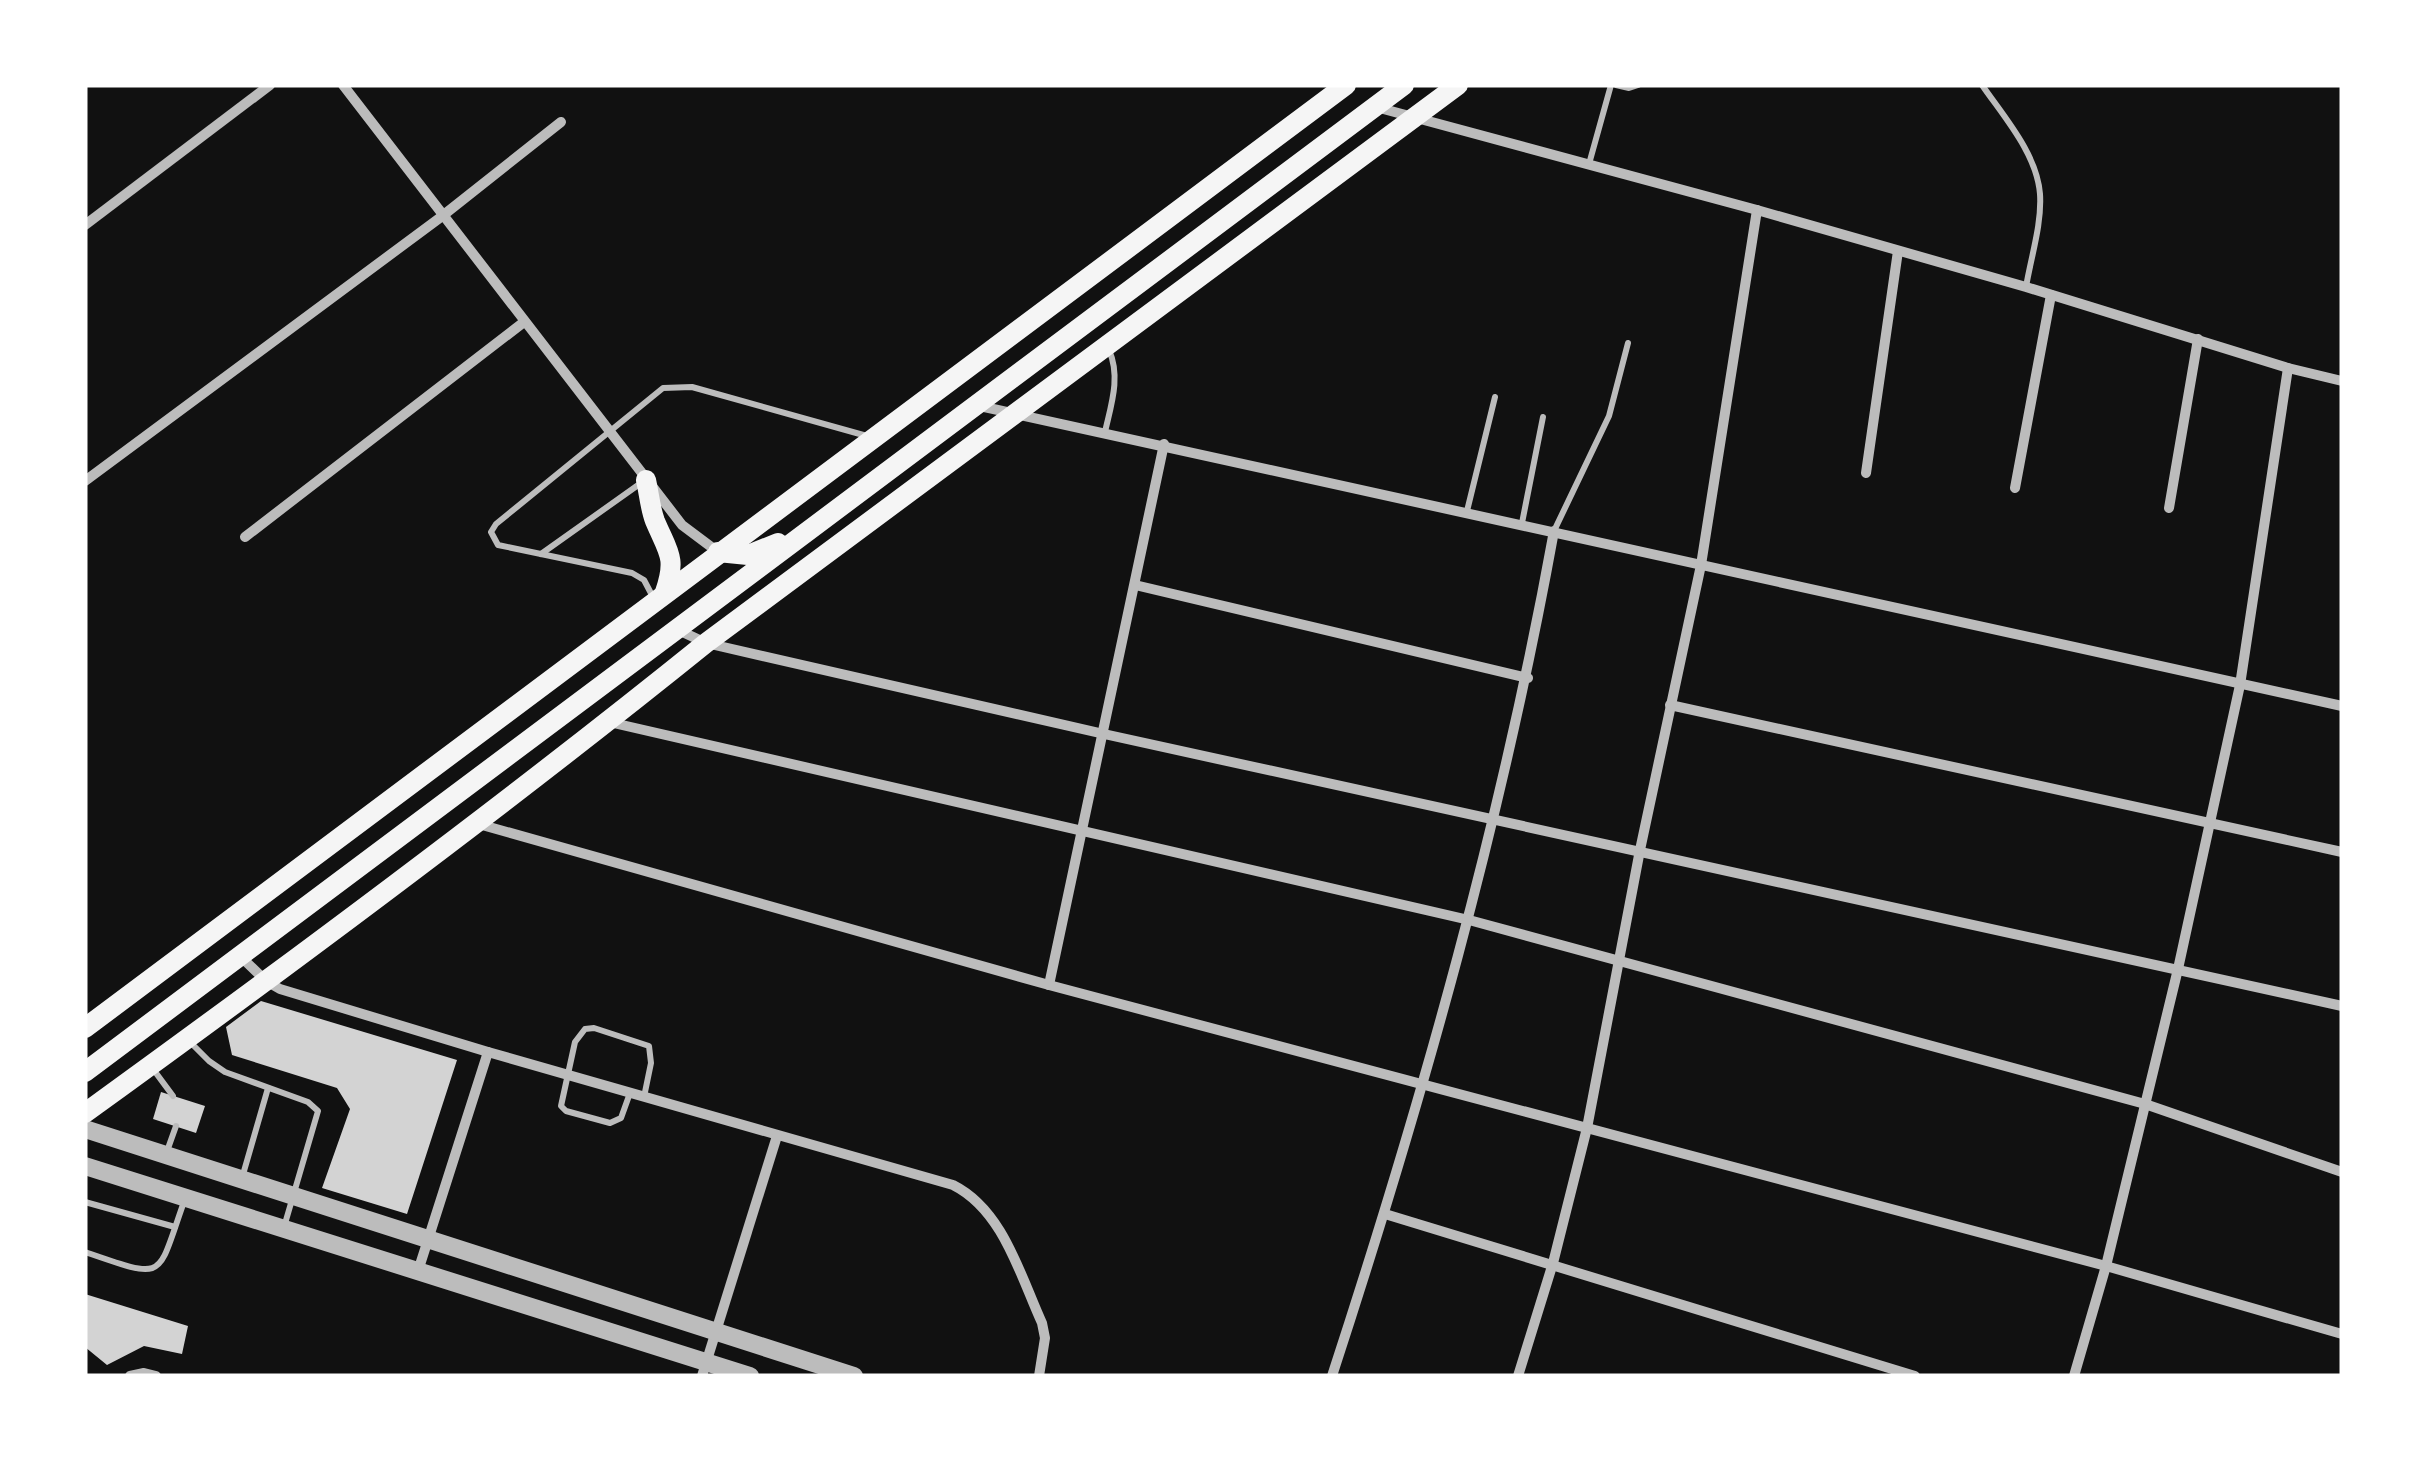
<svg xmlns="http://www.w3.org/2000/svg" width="2427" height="1461" font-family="'Roboto Serif',serif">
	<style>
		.building { fill: #d3d3d3 }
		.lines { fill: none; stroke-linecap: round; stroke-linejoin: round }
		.service { stroke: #bcbcbc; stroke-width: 6 }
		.minor { stroke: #bcbcbc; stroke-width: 10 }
		.tertiary { stroke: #bcbcbc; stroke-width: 18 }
		.primary { stroke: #f5f5f5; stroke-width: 20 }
	</style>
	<rect width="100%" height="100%" fill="#111"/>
	<g class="building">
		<polygon points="261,1001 457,1060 407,1214 322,1188 350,1109 337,1088 232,1055 226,1027"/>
		<polygon points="161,1092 205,1106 196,1133 153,1119"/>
		<polygon points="85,1294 188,1326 182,1354 144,1346 107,1365 85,1347"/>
	</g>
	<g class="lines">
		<g class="service">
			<polyline points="1616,85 1629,88 1638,85"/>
			<path d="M1982,85C2004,117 2037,154 2040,194C2042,224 2031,257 2026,287"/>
			<polyline points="1589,164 1611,85"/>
			<path d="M1105,432C1111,405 1121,377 1109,350"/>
			<polyline points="1467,511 1495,397"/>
			<polyline points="1522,523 1543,417"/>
			<polyline points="1554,531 1609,416 1628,343"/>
			<polyline points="541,554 641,483"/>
			<polyline points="654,599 644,580 632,573 498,545 491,532 496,524 663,388 692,387 867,436"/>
			<polyline points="189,1041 209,1061 225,1072 308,1102 318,1111 284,1227"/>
			<polyline points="153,1069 173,1096"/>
			<polyline points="630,1093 621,1118 610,1123 566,1111 561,1106 575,1042 585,1029 594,1028 649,1046 651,1063 644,1097"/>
			<polyline points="166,1154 176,1126"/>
			<polyline points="242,1178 268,1088"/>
			<polyline points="85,1202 175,1227"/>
			<path d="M85,1252C169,1281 156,1279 185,1199"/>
		</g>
		<g class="minor">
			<polyline points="343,85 682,525 718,552"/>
			<polyline points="1376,107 1757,210 2026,287 2288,368 2342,381"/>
			<polyline points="85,225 270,85"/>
			<polyline points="975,405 2342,706"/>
			<polyline points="1866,473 1898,251"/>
			<polyline points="85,481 441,217 561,122"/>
			<polyline points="2015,488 2051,295"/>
			<polyline points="2169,508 2198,339"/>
			<polyline points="245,537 524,322"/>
			<polyline points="1135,585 1528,678"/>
			<polyline points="676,629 706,643 1104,734 2342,1006"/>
			<polyline points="1670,705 2342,852"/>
			<polyline points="609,722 1469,920 2145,1104 2342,1172"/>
			<polyline points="475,823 1049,985 2106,1266 2342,1334"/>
			<path d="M240,956L266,981L280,989L488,1052L953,1185C1003,1210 1020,1275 1042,1323L1045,1338L1039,1376"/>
			<polyline points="1049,985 1164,444"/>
			<polyline points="1385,1214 1915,1376"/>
			<polyline points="418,1271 488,1052"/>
			<polyline points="130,1376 144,1373 156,1376"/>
			<polyline points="702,1376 777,1136"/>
			<path d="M1332,1376C1423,1098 1502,818 1554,531"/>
			<polyline points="1518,1376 1553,1263 1587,1128 1640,850 1701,565 1757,210"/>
			<polyline points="2074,1376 2106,1266 2178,969 2240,685 2288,368"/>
		</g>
		<g class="tertiary">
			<polyline points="85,1129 854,1376"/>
			<polyline points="85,1166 750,1376"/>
		</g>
		<g class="primary">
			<path d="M646,480C649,493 650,508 655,521C668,552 677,557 665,592"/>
			<polyline points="718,552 748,555 778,543"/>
			<polyline points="85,1028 1346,85"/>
			<polyline points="85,1072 1404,85"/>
			<path d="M85,1113C295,961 504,806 706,643L1458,85"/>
		</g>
	</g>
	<rect width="2427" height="1461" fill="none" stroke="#ffffff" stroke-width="175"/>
</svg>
